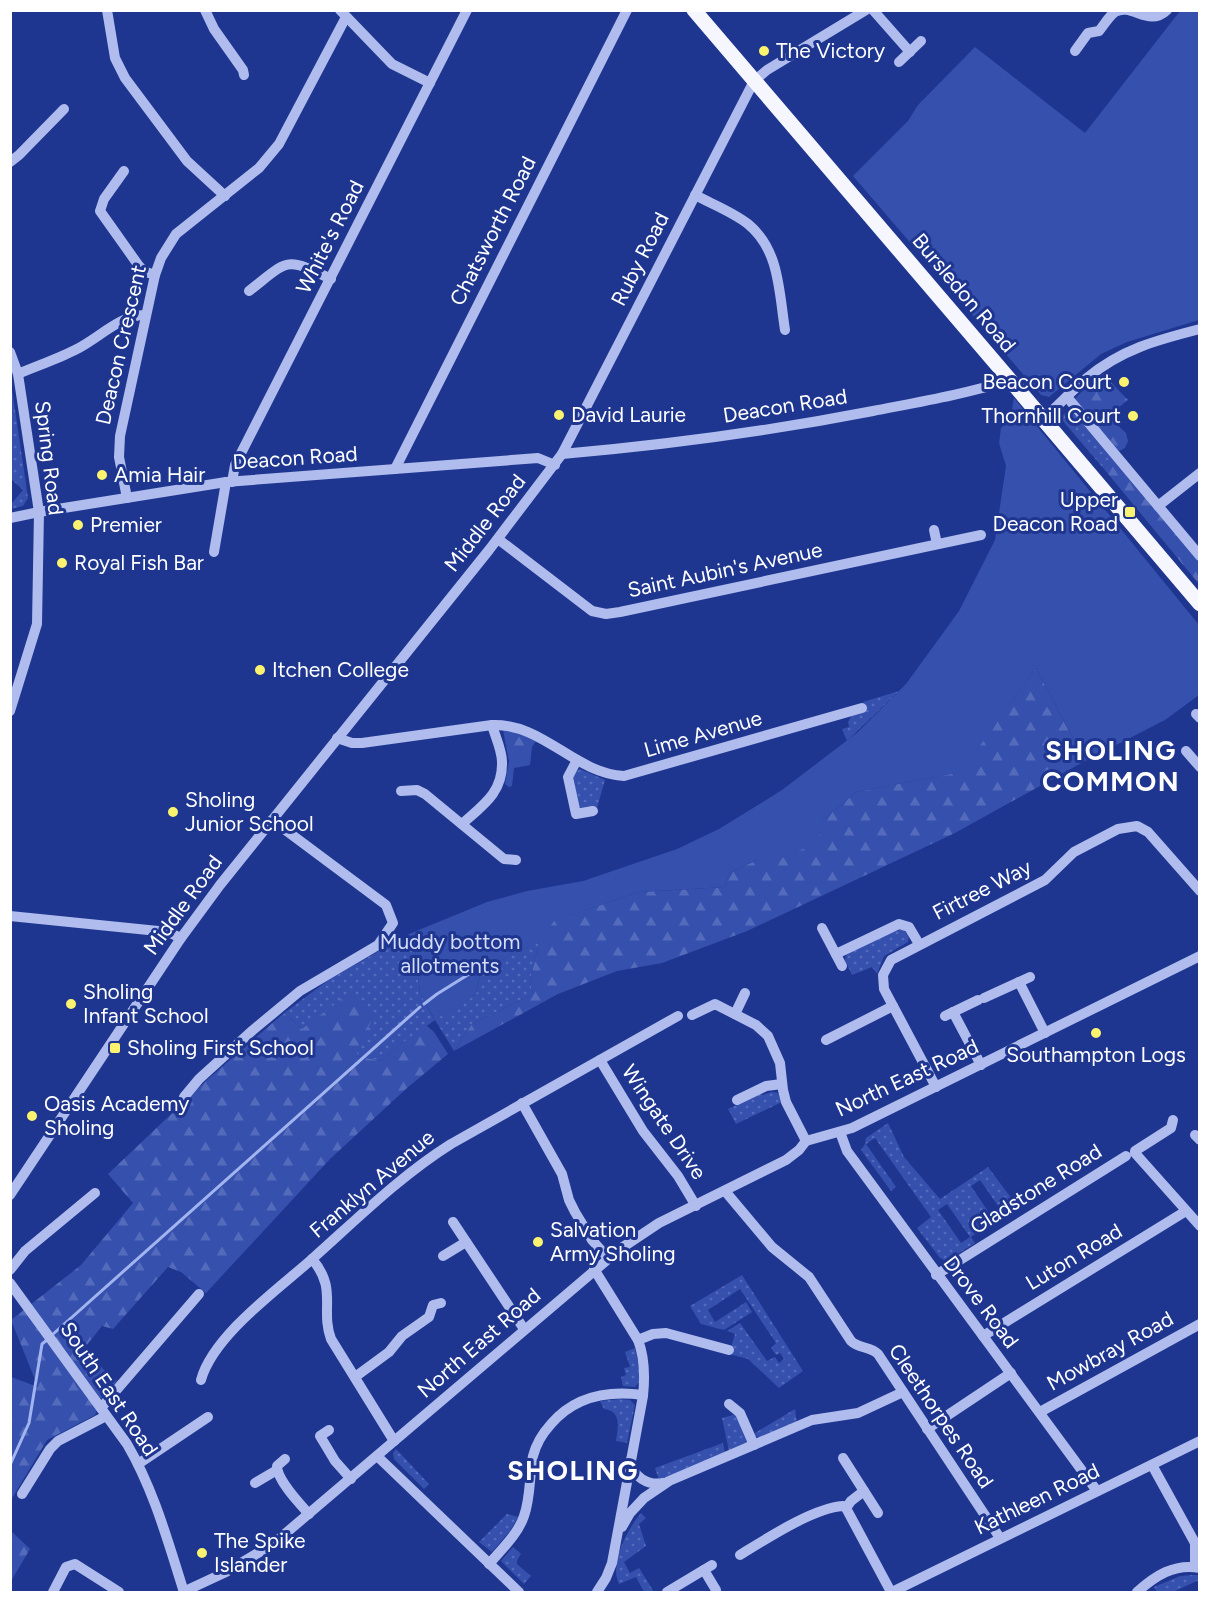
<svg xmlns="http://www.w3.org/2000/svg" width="1210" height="1603" font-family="Figtree,sans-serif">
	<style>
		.grass { fill: url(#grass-dots); fill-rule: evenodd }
		.forest { fill: url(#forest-firs) }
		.green { fill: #3650ae }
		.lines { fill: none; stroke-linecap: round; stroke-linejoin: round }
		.stream { stroke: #a2b4ef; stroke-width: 3 }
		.minor { stroke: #afbced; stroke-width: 10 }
		.major { stroke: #f5f6ff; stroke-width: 15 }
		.poi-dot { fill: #fbf36f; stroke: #1f3690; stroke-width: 2 }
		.labels { text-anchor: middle; stroke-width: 6; stroke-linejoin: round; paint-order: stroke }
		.poi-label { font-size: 21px; fill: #fff; stroke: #1f3690; text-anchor: start }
		.street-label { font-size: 21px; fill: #fff; stroke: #1f3690 }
		.park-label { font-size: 21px; fill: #d4dcf9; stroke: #1f3690 }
		.district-label { font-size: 27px; font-weight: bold; letter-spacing: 1.5px; fill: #fff; stroke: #1f3690 }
	</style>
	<defs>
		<pattern id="grass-dots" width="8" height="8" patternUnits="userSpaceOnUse" patternTransform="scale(1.5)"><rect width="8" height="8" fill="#3650ae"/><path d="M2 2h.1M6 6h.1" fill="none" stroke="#546aba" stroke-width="1.8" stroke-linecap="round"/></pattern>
		<pattern id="forest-firs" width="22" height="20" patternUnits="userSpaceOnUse" patternTransform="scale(1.5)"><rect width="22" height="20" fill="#3650ae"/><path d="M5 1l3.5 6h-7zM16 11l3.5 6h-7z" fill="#546aba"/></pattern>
	</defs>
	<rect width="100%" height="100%" fill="#1f3690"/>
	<g class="grass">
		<polygon points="10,376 28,498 23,506 11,509 12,503 23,490 11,479"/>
		<polygon points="1071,408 1112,455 1104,469 1062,420 1063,415"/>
		<polygon points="899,691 847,741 842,729 849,727 848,722 852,715 865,710 863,702"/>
		<polygon points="580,769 605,780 597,808 581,808 578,805 573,774"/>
		<polygon points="899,930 904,930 909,935 908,942 884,956 877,974 872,967 852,975 845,960 847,952"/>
		<polygon points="409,934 415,951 420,993 434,1019 476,994 481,970 539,941 530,982 533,994 472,1024 454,1051 435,1020 397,1047 382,1061 356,1056 302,1029 284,1013 330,979"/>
		<polygon points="772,1092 778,1093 782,1102 736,1124 728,1109 761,1093 762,1095"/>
		<path d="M888,1123L904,1157L940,1199L988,1167L1015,1203L1003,1213L980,1180L971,1186L994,1220L971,1237L975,1243L950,1259L946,1261L940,1258L917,1228L931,1217L875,1138L866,1144L896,1187L891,1191L861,1150L865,1144L866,1138ZM947,1204L970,1237L961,1243L938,1210Z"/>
		<polygon points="742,1275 803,1371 779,1388 748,1359 729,1354 735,1334 727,1331 740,1323 767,1361 775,1357 779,1363 784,1359 780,1353 776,1355 771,1348 776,1343 740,1289 708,1310 715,1322 746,1302 752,1312 724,1330 701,1324 690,1306"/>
		<polygon points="635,1348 639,1367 639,1382 635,1387 623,1386 621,1377 626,1375 624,1368 630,1367 625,1352"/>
		<path d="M620,1399L630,1400L635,1405L627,1443L616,1441C618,1428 622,1411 604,1409L600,1401Z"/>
		<polygon points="795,1409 797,1423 763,1438 755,1436 755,1433"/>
		<polygon points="733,1415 737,1415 748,1441 746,1444 729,1451 722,1418"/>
		<polygon points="723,1443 725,1453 659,1480 655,1468"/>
		<polygon points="396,1449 429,1484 424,1489 394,1459 393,1453"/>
		<path d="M641,1513L646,1518L639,1524L646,1546L624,1562L630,1573L639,1568L654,1592H644L636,1577L619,1584C609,1563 627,1530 641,1513Z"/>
		<polygon points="507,1514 518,1517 510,1531 492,1552 479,1542"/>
		<polygon points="513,1547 521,1554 517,1560 517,1564 531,1576 524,1584 501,1561"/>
		<polygon points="1192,1575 1199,1575 1199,1580 1173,1592 1157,1592 1154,1587 1180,1576"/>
	</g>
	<g class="forest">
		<polygon points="1103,374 1128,400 1118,408 1112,420 1126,433 1128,441 1125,448 1119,451 1074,400 1087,386"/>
		<polygon points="1112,455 1199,562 1199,584 1104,469"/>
		<polygon points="1036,668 1085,761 955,833 747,931 662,963 617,971 558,994 454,1051 472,1024 533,994 530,982 539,941 553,921 639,892 725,887 729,873 757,860 823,820 856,792 960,772"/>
		<polygon points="503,730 514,731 536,741 532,747 530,765 514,768 512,786 509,787 505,784 509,761"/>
		<polygon points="348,994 361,1001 373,1017 356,1056 382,1061 397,1047 426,1025 434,1032 448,1054 407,1088 330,1159 206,1293 181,1272 168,1267 113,1329 102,1326 86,1346 103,1369 117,1381 102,1397 95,1415 47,1440 11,1500 11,1377 38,1387 11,1320 81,1265 133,1203 108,1174 207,1080 284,1013 302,1029"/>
		<polygon points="11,1531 30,1549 11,1581"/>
	</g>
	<g class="green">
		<polygon points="1180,11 1199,11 1199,320 1127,342 1101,354 1049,397 1041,395 853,176 908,121 918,105 975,47 1085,133"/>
		<polygon points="1014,398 1199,625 1199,695 1165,720 1085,761 1036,668 961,772 856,792 823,820 819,842 766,865 757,860 729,873 725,887 639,892 554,921 540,941 481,970 476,994 435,1020 420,993 415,951 409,934 487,902 527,891 583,881 677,849 719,829 782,790 858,732 906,684 959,611 995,540 1006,466 999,443 1001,428 1010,420"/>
	</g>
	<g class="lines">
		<g class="stream">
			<polyline points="424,1004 437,994 474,971"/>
			<polyline points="52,1335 420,1007"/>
			<polyline points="10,1465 29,1423 42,1344 47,1340"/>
		</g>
		<g class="minor">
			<polyline points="107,10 115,58 125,78 187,161 225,196"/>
			<polyline points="205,10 214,29 243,70 244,75"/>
			<polyline points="340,10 392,64 430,83"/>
			<polyline points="873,10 910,52"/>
			<path d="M1075,51L1088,33L1099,31C1104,25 1109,16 1115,12C1132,2 1148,28 1167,10"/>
			<polyline points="899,62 921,41"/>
			<polyline points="10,162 19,155 64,109"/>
			<polyline points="124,171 104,199 100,211 139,266 146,272 155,275"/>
			<path d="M695,195C712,204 733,212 748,224C780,250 779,293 785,330"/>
			<path d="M249,291C289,260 284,256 331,279"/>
			<polyline points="10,352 18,374 39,512 37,624 10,711"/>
			<path d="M18,374C37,366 57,359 75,350C98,339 121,314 146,315"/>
			<polyline points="1067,397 1200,556"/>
			<path d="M1043,419C1058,406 1071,391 1087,378C1122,349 1157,340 1200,329"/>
			<path d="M562,454C666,445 770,431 873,411C919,402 966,394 1010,380"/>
			<polyline points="395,469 627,10"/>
			<polyline points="232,482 235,465 467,10"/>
			<polyline points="127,498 119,457 120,436 155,275 161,258 176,234 259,168 279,144 346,17"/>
			<polyline points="1158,506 1200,473"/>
			<polyline points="10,518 39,512 226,482 538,458 555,465"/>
			<polyline points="934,530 937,544"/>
			<polyline points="498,539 592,611 606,614 620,612 981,535"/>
			<polyline points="214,552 226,482"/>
			<polyline points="1196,714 1200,718"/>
			<path d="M337,738L352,743H362L492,725C543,723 574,773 624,776L862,708"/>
			<polyline points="1186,751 1200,767"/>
			<polyline points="577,760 568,777 576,814 593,811"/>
			<polyline points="401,791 417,790 425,794 504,859 516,860"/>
			<path d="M462,824C482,806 503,793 502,762C502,750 495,736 492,725"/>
			<polyline points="10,916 168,932 181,938"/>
			<polyline points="822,928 842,966"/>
			<polyline points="836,954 899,924 909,927 919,944"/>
			<polyline points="1019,982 1045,1033"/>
			<polyline points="984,998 1030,977"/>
			<polyline points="953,1012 981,1065"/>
			<polyline points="735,1014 745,993"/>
			<polyline points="692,1015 715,1004 756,1025 768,1036 780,1063 783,1090 786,1102 806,1141"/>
			<polyline points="945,1016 978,1000"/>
			<polyline points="826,1040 893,1006"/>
			<polyline points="600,1060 643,1131 678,1176 696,1206"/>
			<polyline points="936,1087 884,989 883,975 891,960 1045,880 1074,852 1118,829 1137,826 1148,832 1200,891"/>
			<polyline points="184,1097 199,1079 253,1030 300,991 378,945 393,923 386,905 272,820"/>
			<polyline points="737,1100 766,1086 782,1084"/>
			<polyline points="522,1103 562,1174 569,1200 575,1212 592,1240 608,1258"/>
			<polyline points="1173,1120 1171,1128 1135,1151 1135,1153 1200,1226"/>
			<polyline points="840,1132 847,1151 1097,1491"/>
			<polyline points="1195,1135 1200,1140"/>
			<path d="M725,1191L772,1247L809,1277L851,1341C859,1349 870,1346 878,1354L1000,1538"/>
			<polyline points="10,1195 181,938 220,885 489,550 562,454 754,81 767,70 866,10"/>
			<polyline points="453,1222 524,1329"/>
			<polyline points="443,1256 466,1242"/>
			<path d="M312,1259C338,1289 320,1309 331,1339L394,1441"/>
			<path d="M594,1269L638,1340C645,1358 645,1377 643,1396L612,1563L606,1578L597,1592"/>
			<polyline points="10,1270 25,1251 95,1193"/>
			<polyline points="936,1275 1126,1156"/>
			<path d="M10,1283L127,1444C154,1490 168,1542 184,1592"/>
			<polyline points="983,1336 1186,1211"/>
			<polyline points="638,1340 653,1334 666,1333 729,1350"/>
			<polyline points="355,1377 389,1352 402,1336 429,1317 433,1305 441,1303"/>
			<path d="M201,1380C213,1336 277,1290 311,1260C356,1220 400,1176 451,1144L678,1016"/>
			<polyline points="729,1404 740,1413 754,1445"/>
			<polyline points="101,1408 199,1294"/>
			<polyline points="1040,1412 1200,1324"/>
			<polyline points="927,1429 1011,1373"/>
			<polyline points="329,1430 320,1436 335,1461 351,1479"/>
			<polyline points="377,1456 519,1592"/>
			<polyline points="843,1458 878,1513"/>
			<path d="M285,1459L277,1466C277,1480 299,1503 309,1514"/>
			<path d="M630,1461C633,1477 648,1486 663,1483"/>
			<polyline points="138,1464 208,1417"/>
			<polyline points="1152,1465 1195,1543 1195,1567"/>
			<polyline points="255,1483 277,1470"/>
			<polyline points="22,1494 50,1449 58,1441 106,1416"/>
			<polyline points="846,1508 851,1501 864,1491"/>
			<polyline points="622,1527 630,1513 644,1498 669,1481 812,1420 858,1413 903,1392"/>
			<path d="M740,1555C766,1539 813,1508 843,1506L846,1508L891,1592"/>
			<path d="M489,1564C502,1549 518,1534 524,1516C531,1497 529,1476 533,1456C536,1444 542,1434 551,1424C575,1396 607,1390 643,1395"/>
			<polyline points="704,1570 716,1590"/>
			<polyline points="53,1592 66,1567 75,1564 119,1592"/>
			<polyline points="183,1592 226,1572 273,1544 620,1249 659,1223 786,1160 799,1150 806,1141 852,1128 1200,956"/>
			<polyline points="667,1592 712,1565"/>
			<polyline points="892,1592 1200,1441"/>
			<path d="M1137,1592C1155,1576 1174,1563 1200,1568"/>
		</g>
		<polyline class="major" points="694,10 1010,380 1200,604"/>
	</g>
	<g class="poi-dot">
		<circle cx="764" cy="51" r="6"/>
		<circle cx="1124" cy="382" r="6"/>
		<circle cx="559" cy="415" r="6"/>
		<circle cx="1133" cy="416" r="6"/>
		<circle cx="102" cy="475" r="6"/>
		<rect x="1124" y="506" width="12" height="12" rx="3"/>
		<circle cx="78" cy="525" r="6"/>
		<circle cx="62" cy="563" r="6"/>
		<circle cx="260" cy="670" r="6"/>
		<circle cx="173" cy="812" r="6"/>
		<circle cx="71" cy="1004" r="6"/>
		<circle cx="1096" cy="1033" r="6"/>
		<rect x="109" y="1042" width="12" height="12" rx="3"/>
		<circle cx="32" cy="1116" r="6"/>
		<circle cx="538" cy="1242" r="6"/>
		<circle cx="202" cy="1553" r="6"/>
	</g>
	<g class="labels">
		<g class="poi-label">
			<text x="776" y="58">The Victory</text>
			<text x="1112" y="389" text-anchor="end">Beacon Court</text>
			<text x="571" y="422">David Laurie</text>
			<text x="1121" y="423" text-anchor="end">Thornhill Court</text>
			<text x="114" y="482">Amia Hair</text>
			<text x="1118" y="507" text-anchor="end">Upper<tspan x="1118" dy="24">Deacon Road</tspan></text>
			<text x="90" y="532">Premier</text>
			<text x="74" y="570">Royal Fish Bar</text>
			<text x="272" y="677">Itchen College</text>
			<text x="185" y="807">Sholing<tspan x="185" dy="24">Junior School</tspan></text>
			<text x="83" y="999">Sholing<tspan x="83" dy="24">Infant School</tspan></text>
			<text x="127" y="1055">Sholing First School</text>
			<text x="1096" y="1062" text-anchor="middle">Southampton Logs</text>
			<text x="44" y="1111">Oasis Academy<tspan x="44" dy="24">Sholing</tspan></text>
			<text x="550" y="1237">Salvation<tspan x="550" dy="24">Army Sholing</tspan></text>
			<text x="214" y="1548">The Spike<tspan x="214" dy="24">Islander</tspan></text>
		</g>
		<g class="street-label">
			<text transform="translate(493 231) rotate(-63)" y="7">Chatsworth Road</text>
			<text transform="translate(330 237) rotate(-63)" y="7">White's Road</text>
			<text transform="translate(640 259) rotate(-63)" y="7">Ruby Road</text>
			<text transform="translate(964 293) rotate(50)" y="7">Bursledon Road</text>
			<text transform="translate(121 345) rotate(-77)" y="7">Deacon Crescent</text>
			<text transform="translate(785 406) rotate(-9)" y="7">Deacon Road</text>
			<text transform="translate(49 458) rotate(83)" y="7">Spring Road</text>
			<text transform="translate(295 458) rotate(-4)" y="7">Deacon Road</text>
			<text transform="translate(485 523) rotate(-52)" y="7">Middle Road</text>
			<text transform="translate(725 570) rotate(-12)" y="7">Saint Aubin's Avenue</text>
			<text transform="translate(703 734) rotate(-16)" y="7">Lime Avenue</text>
			<text transform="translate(982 890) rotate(-27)" y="7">Firtree Way</text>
			<text transform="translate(183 905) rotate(-54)" y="7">Middle Road</text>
			<text transform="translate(907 1078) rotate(-25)" y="7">North East Road</text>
			<text transform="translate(664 1122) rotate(56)" y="7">Wingate Drive</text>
			<text transform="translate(372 1184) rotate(-40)" y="7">Franklyn Avenue</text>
			<text transform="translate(1036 1189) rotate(-32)" y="7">Gladstone Road</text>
			<text transform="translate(1074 1257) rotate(-31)" y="7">Luton Road</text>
			<text transform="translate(981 1302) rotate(53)" y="7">Drove Road</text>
			<text transform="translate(479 1343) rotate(-41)" y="7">North East Road</text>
			<text transform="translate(1110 1351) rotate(-29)" y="7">Mowbray Road</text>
			<text transform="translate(109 1389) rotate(56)" y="7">South East Road</text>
			<text transform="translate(941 1416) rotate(56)" y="7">Cleethorpes Road</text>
			<text transform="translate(1037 1499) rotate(-26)" y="7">Kathleen Road</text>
		</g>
		<g class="park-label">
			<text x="450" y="949">Muddy bottom<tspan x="450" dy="24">allotments</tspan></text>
		</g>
		<g class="district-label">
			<text x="1111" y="760">SHOLING<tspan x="1111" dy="31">COMMON</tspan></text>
			<text x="573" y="1480">SHOLING</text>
		</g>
	</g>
	<rect width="1210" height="1603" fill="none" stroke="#ffffff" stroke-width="24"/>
</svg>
